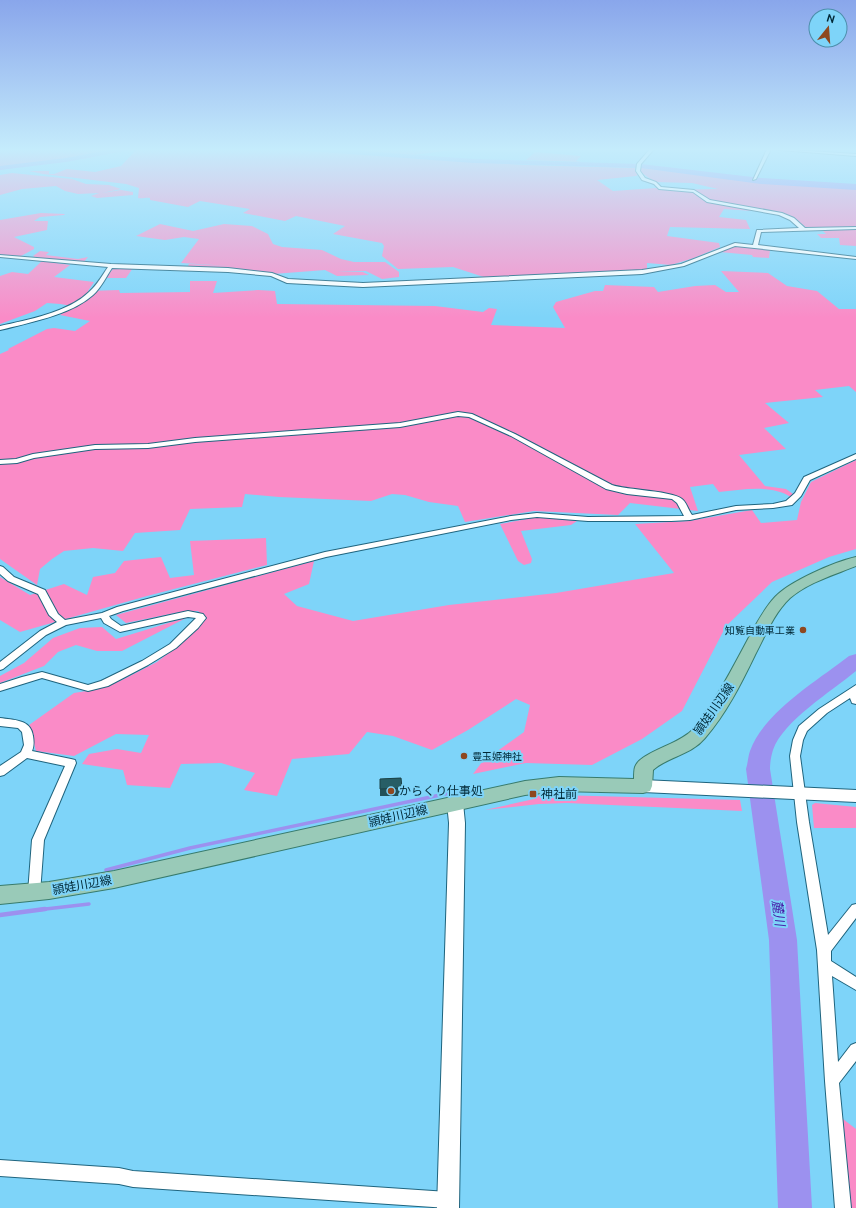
<svg xmlns="http://www.w3.org/2000/svg" width="856" height="1208" font-family="Ubuntu,'Noto Sans JP',sans-serif">
	<style>
		.green { fill: #fa8bc7 }
		.lines { fill: none; stroke-linecap: round; stroke-linejoin: round }
		.stream-far1 { stroke: #9c91ef; stroke-width: 3.5 }
		.stream { stroke: #9c91ef; stroke-width: 4.5 }
		.river { fill: #9c91ef; fill-rule: evenodd }
		.minor-casing { stroke: #1f647e; stroke-width: 2 }
		.tertiary-casing { stroke: #1f647e; stroke-width: 2 }
		.primary-casing { stroke: #387b6c; stroke-width: 2 }
		.minor { fill: #fff; fill-rule: evenodd }
		.tertiary { fill: #fff; fill-rule: evenodd }
		.primary { fill: #99cab8; fill-rule: evenodd }
		.wall { fill: #225158 }
		.building { fill: #275e66; stroke: #1b4247 }
		.poi-dot { fill: #8e4820; stroke: #7ed4f9; stroke-width: 1.5 }
		.labels { text-anchor: middle; stroke-width: 4; stroke-linejoin: round; paint-order: stroke }
		.poi-label { font-size: 10px; fill: #012836; stroke: #7ed4f9; text-anchor: end }
		.near-street-label { font-size: 12px; fill: #012836; stroke: #7ed4f9 }
		.near-poi-label { font-size: 12px; fill: #012836; stroke: #7ed4f9; text-anchor: start }
		.near-water-label { font-size: 13px; font-style: italic; fill: #481ca7; stroke: #7ed4f9 }
	</style>
	<rect width="100%" height="100%" fill="#7ed4f9"/>
	<g class="green">
		<path d="M0,149H327L359,151L373,149H458L413,155L411,158L525,165L635,168L638,175L636,176L597,180L613,191L656,188L664,190L718,189L692,183L655,182L639,171L640,168H643L675,170L761,182L856,188V227L807,228L794,218L781,213L724,209L719,217L746,220L750,229L670,227L667,236L719,243L720,247L694,258L671,265L647,263V270L487,278L453,267L398,269L382,256L384,246L382,243L333,234L345,226L296,216L285,221L243,213L250,209L200,201L188,207L150,200V198C146,197 143,199 138,198L139,188L126,184L43,174L29,171H49V174H54L67,169L95,172L121,166L136,150L129,149L88,158L15,167L0,170Z"/>
		<polygon points="535,152 581,156 576,161 581,162 526,160"/>
		<polygon points="12,173 72,179 86,184 109,185 121,189 102,193 121,190 133,192 133,195 97,198 91,196 99,193 78,194 65,191 56,186 22,189 0,195 0,175"/>
		<polygon points="41,213 65,214 64,215 40,217 34,221 48,221 47,230 14,237 34,247 34,249 21,256 0,255 0,220"/>
		<polygon points="160,224 193,231 224,224 252,226 268,234 273,244 282,247 322,250 341,259 354,262 385,262 399,272 399,277 382,279 366,271 336,272 363,272 369,275 337,276 325,270 273,274 187,268 189,264 230,266 181,263 199,239 184,237 165,240 136,236"/>
		<polygon points="856,228 856,246 840,245 839,238 821,238 817,234 826,234 822,230"/>
		<polygon points="735,246 770,250 769,258 753,257 752,255 720,252"/>
		<polygon points="40,251 49,252 46,255 78,259 88,257 83,263 37,258 33,256"/>
		<path d="M42,261L70,265L54,277L94,282L88,291L119,290L120,293L190,292V281H217L213,293L258,290L275,291L277,304L435,306L483,312L489,308L497,309L491,325L565,328L553,307L556,302L595,291H603L605,285L654,287L658,292L695,286L715,285L726,292H739L721,271L768,273L787,286L817,291L839,309H856V392L849,386L815,390L823,397L765,403L789,423L764,428L786,449L739,455L765,486L786,489L793,494L791,497C771,484 742,490 719,492L713,484L690,487L698,511L630,503L618,515L534,511L465,522L458,506L429,502L405,495L392,494L371,501L279,497L245,494L242,507L190,509L180,530L135,533L123,551L93,548L64,551L52,559L40,569L37,585L0,559V354L9,350L8,349L47,329L54,328L75,331L90,321L60,315L72,306L60,304L47,303L35,311L0,324V276L12,272L28,274Z"/>
		<polygon points="118,268 133,268 126,278 105,278 113,269"/>
		<polygon points="856,460 856,549 829,557 772,582 726,626 682,711 642,739 592,765 526,763 473,774 482,762 524,732 530,705 516,699 468,730 432,750 393,736 367,732 349,754 292,759 277,796 244,790 255,773 221,763 181,764 170,788 127,785 123,770 82,764 89,754 117,749 141,753 149,735 116,734 74,756 36,751 29,725 74,693 99,689 122,680 157,662 189,637 206,618 198,611 180,612 126,623 116,615 314,561 309,584 284,594 297,606 353,621 449,605 556,593 674,573 635,524 689,521 752,510 761,523 797,520 801,502 811,482"/>
		<polygon points="538,517 577,521 571,525 521,531 532,559 531,563 524,565 518,561 500,524"/>
		<polygon points="266,538 267,565 147,596 20,632 0,620 0,577 30,595 64,584 87,595 93,577 115,573 124,561 161,557 170,578 194,575 190,541"/>
		<polygon points="188,617 122,651 97,651 76,645 58,652 44,666 0,683 0,676 24,663 53,638 80,628 102,627 116,639"/>
		<polygon points="557,795 740,800 742,811 567,803 539,804 485,810 534,799 534,796"/>
		<polygon points="815,803 856,807 856,828 814,828 812,805"/>
		<polygon points="843,1119 856,1129 856,1208 850,1208"/>
	</g>
	<g class="lines">
		<g class="stream-far1">
			<polyline points="106,870 190,848 459,791"/>
			<polyline points="37,910 89,904"/>
		</g>
		<polyline class="stream" points="0,915 45,909"/>
		<g class="river">
			<polygon points="114,149 128,149 124,151 66,162 0,170 0,166 66,158"/>
			<polygon points="304,149 335,149 474,159 641,164 761,178 856,184 856,190 761,184 641,168 474,163 308,151"/>
			<path d="M856,654V671C832,691 783,721 773,750C771,756 770,763 770,769L797,940L812,1208H778L769,940L746,769C748,763 748,756 750,751C764,712 817,681 849,656Z"/>
		</g>
		<g class="minor-casing">
			<g id="minor">
				<path d="M650,149H654L641,164L640,171L645,178L656,182L661,187L694,190L710,200L782,213L794,218L805,228L856,227V229L761,232L758,245L856,257V259L735,246L684,266L642,274L363,287L287,283L271,276L228,272L112,268C106,277 101,288 93,295C71,315 28,323 0,330V326C27,320 69,312 89,292C97,285 102,276 108,267L0,257V255L111,264L228,268L272,273L288,279L363,283L642,270L681,264L735,243L753,245L757,230L799,228L790,220L779,215L707,202L693,192L659,189L654,184L642,180L636,171L637,164Z"/>
				<polygon points="767,149 771,149 756,179 753,180"/>
				<polygon points="778,149 856,154 856,156 780,150"/>
				<path d="M458,412L472,414L515,434L612,485C627,490 673,491 682,499C687,503 688,510 692,515L736,506L773,504L786,501L795,493L804,477L856,454V459L810,480L801,496L792,505L773,508L736,510L690,520L671,521H588L537,517L511,520L326,557L123,611L109,616L111,619L121,626L188,611L203,614L206,618L198,628L176,648L148,665L108,686L88,691L42,678L0,691V684L22,677L42,672L88,685L101,681L142,661L170,644L196,618L188,617L120,632L104,623L101,618L66,625L46,635L3,669L0,670V662L40,631L57,622L49,615L38,594L8,581L0,574V566L3,567L14,577L45,590L58,614L65,620L102,613L117,607L325,552L511,516L537,513L588,517L684,516L677,503L672,499L627,494L606,489L511,436L469,417L458,416L400,427L195,442L148,448L95,449L34,458L17,463L0,464V460L16,459L33,454L95,445L148,444L195,438L400,423Z"/>
				<polygon points="856,685 856,704 852,703 850,698 827,713 807,731 803,740 800,756 809,822 828,935 852,905 856,904 856,918 831,951 831,961 856,977 856,990 832,976 838,1062 851,1045 856,1043 856,1061 839,1083 851,1208 835,1208 825,1081 817,950 797,822 790,756 793,740 799,726 819,709"/>
				<path d="M0,718C13,720 31,719 33,736C34,742 34,746 32,751L71,759L75,760L76,763L44,840L40,893L38,897L34,898L30,897L28,893L32,840L65,766L27,758L4,775L0,776V766L21,752L24,745L22,732L18,728L0,726Z"/>
				<polygon points="0,1160 119,1168 133,1171 448,1192 454,1194 456,1200 454,1206 448,1208 133,1187 119,1184 0,1176"/>
			</g>
		</g>
		<g class="tertiary-casing">
			<g id="tertiary">
				<polygon points="643,780 856,790 856,802 643,792 638,790 636,786 638,782"/>
				<polygon points="455,797 460,799 463,803 465,823 459,1208 437,1208 449,823 447,803 450,799"/>
			</g>
		</g>
		<g class="primary-casing">
			<path id="primary" d="M856,557V566C834,575 809,582 790,598C774,613 765,636 755,655C741,684 726,714 705,738C691,755 669,756 653,770L652,786L650,791L643,793L559,791L525,795L114,888L49,899L0,904V886L49,882L114,871L525,781L559,777L634,779C634,775 634,770 635,767C640,752 681,744 693,729C715,702 731,671 747,641C755,626 763,610 775,597C790,581 834,562 856,557Z"/>
		</g>
		<use href="#minor" class="minor"/>
		<use href="#tertiary" class="tertiary"/>
		<use href="#primary" class="primary"/>
	</g>
	<polygon class="wall" points="401,778 402,796 380,796 380,779"/>
	<polygon class="building" points="401,778 402,788 380,789 380,779"/>
	<linearGradient id="sky" x2="0" y2="1"><stop stop-color="#89a6eb"/><stop offset="0.47" stop-color="#c5ecfc"/><stop offset="1" stop-color="#c5ecfc" stop-opacity="0"/></linearGradient>
	<rect width="856" height="318" fill="url(#sky)"/>
	<g class="poi-dot">
		<circle cx="803" cy="630" r="4"/>
		<circle cx="464" cy="756" r="4"/>
		<circle cx="391" cy="791" r="4"/>
		<rect x="529" y="790" width="8" height="8" rx="2"/>
	</g>
	<g class="labels">
		<g class="poi-label">
			<text x="795" y="634">知覧自動車工業</text>
			<text x="472" y="760" text-anchor="start">豊玉姫神社</text>
		</g>
		<g class="near-street-label">
			<text transform="translate(714 709) rotate(-55)" y="4">頴娃川辺線</text>
			<text transform="translate(398 816) rotate(-13)" y="4">頴娃川辺線</text>
			<text transform="translate(82 885) rotate(-10)" y="4">頴娃川辺線</text>
		</g>
		<g class="near-poi-label">
			<text x="399" y="795">からくり仕事処</text>
			<text x="541" y="798">神社前</text>
		</g>
		<g class="near-water-label">
			<text transform="translate(779 913) rotate(82)" y="5">麓川</text>
		</g>
	</g>
	<g transform="translate(828 28) rotate(17)"><circle r="19" fill="#7ed4f9" stroke="#4c8fab"/>
	<path d="M0-3L7 15L0 10L-7 15Z" fill="#8e4820"/>
	<text y="-6" font-size="11" font-weight="bold" text-anchor="middle" fill="#012836">N</text>
	</g>
</svg>
